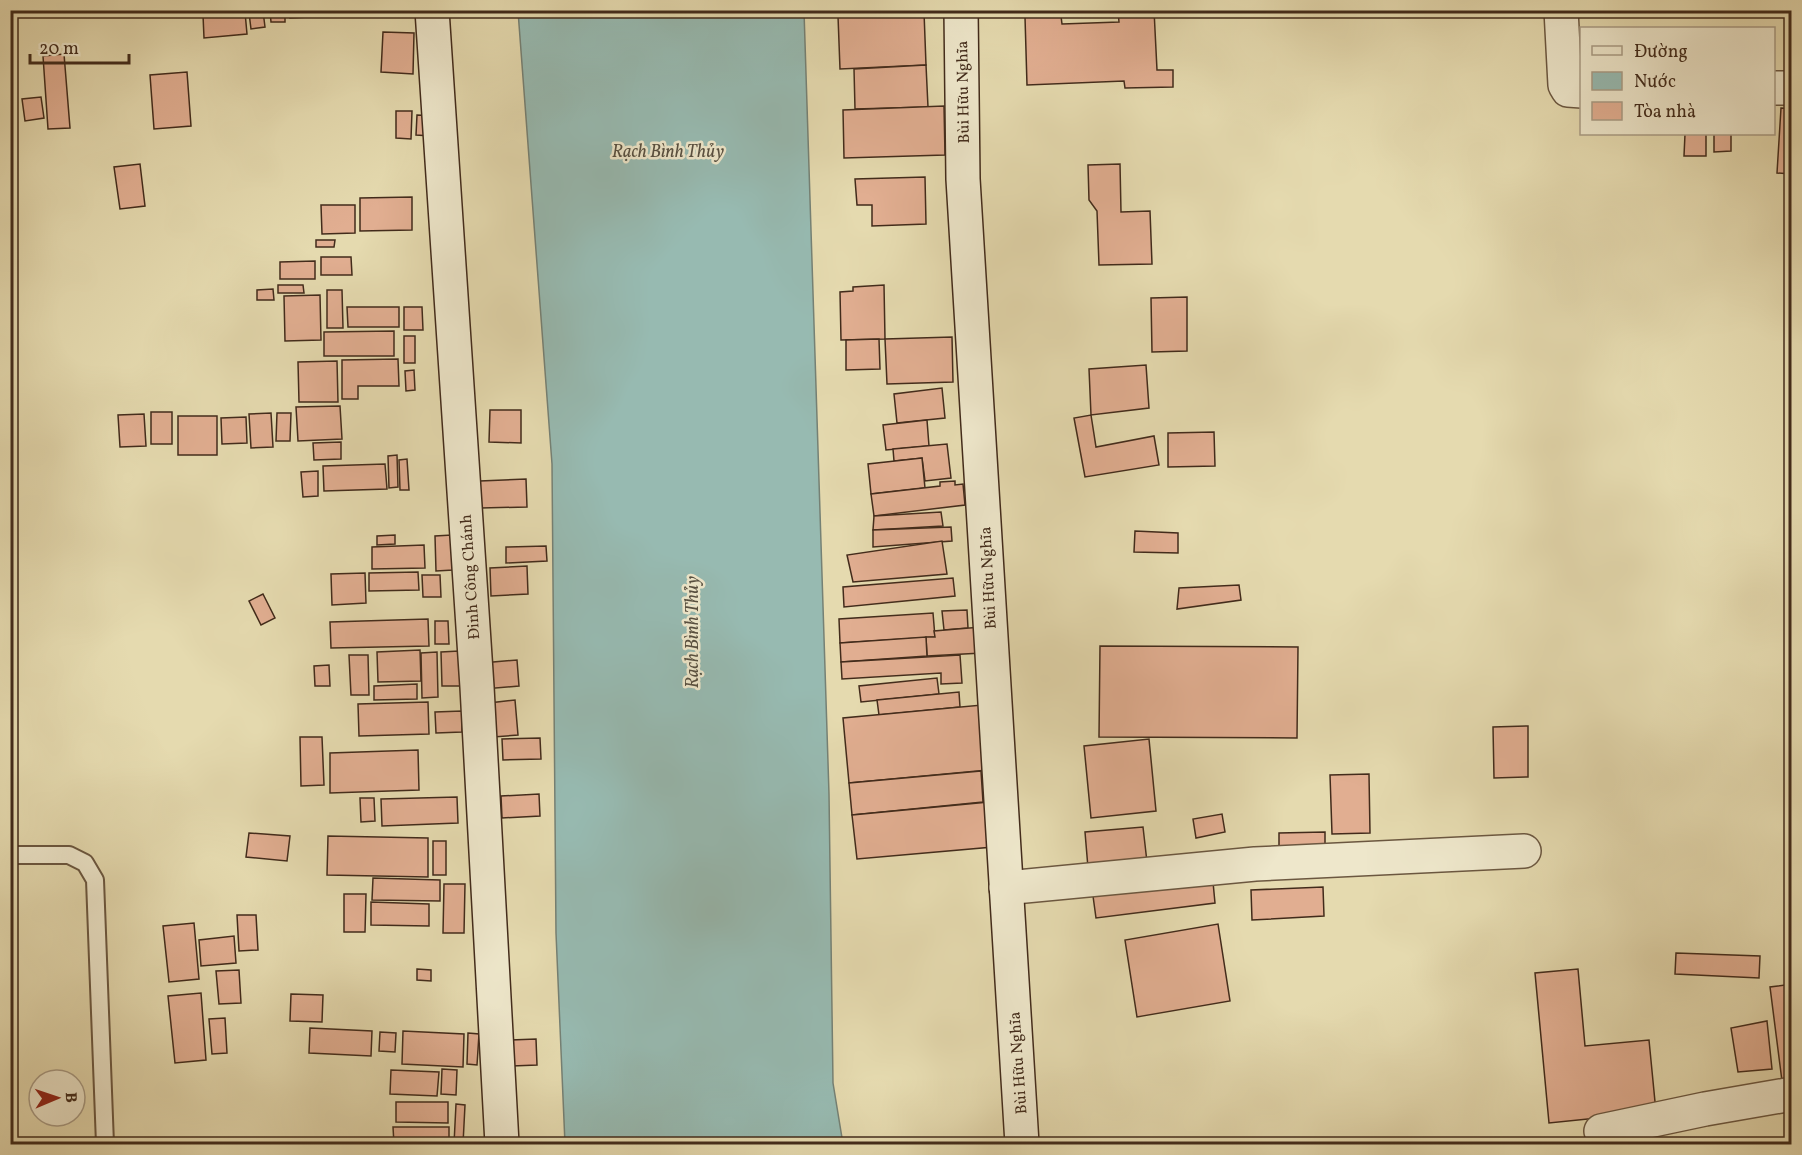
<svg xmlns="http://www.w3.org/2000/svg" width="1802" height="1155" font-family="Vollkorn,serif">
	<style>
		.water { fill: #97bab1; stroke: #758175; stroke-width: 1.5 }
		.building { fill: #e1ae91; stroke: #422b1b; stroke-width: 1.5 }
		.lines { fill: none; stroke-linecap: round; stroke-linejoin: round }
		.lane-casing { stroke: #6b5740; stroke-width: 20 }
		.street-casing { stroke: #6b5740; stroke-width: 36 }
		.secondary-casing { stroke: #422b1b; stroke-width: 36 }
		.lane { stroke: #eee7cb; stroke-width: 16 }
		.street { stroke: #eee7cb; stroke-width: 33 }
		.secondary { stroke: #eee7cb; stroke-width: 33 }
		.labels { text-anchor: middle; stroke-width: 5; stroke-linejoin: round; paint-order: stroke }
		.street-label { font-size: 16px; fill: #422b1b; stroke: #eee7cb }
		.water-label { font-size: 18px; font-style: italic; fill: #574f40; stroke: #eee7cb }
	</style>
	<rect width="100%" height="100%" fill="#e5daaf"/>
	<filter id="stains"><feTurbulence type="fractalNoise" baseFrequency=".00333" numOctaves="4"/><feColorMatrix values="0 0 0 0 .2 0 0 0 0 .09 0 0 0 0 .02 0 0 0 .5 -.17"/></filter>
	<radialGradient id="worn" r=".72"><stop offset=".6" stop-color="#630" stop-opacity="0"/><stop offset="1" stop-color="#630" stop-opacity=".3"/></radialGradient>
	<polygon class="water" points="518,11 804,11 829,794 833,1083 843,1144 565,1144 556,933 552,464"/>
	<g class="building">
		<polygon points="289,10 308,10 309,17 290,18"/>
		<polygon points="1154,10 1157,70 1173,70 1173,87 1125,88 1124,81 1027,85 1025,17 1061,16 1062,24 1119,22 1118,12"/>
		<polygon points="263,11 265,27 251,29 249,13"/>
		<polygon points="270,11 285,11 285,22 271,22"/>
		<polygon points="245,12 247,34 204,38 203,15"/>
		<polygon points="924,12 926,65 840,69 838,16"/>
		<polygon points="383,32 414,33 413,74 381,72"/>
		<polygon points="64,54 70,128 48,129 43,56"/>
		<polygon points="926,65 928,107 855,109 854,69"/>
		<polygon points="187,72 191,126 154,129 150,75"/>
		<polygon points="41,97 44,118 25,121 22,99"/>
		<polygon points="944,106 945,155 844,158 843,110"/>
		<polygon points="1781,108 1792,109 1792,174 1777,173"/>
		<polygon points="396,111 412,111 411,139 396,138"/>
		<polygon points="417,115 433,116 431,136 416,135"/>
		<polygon points="1685,134 1706,134 1706,156 1684,156"/>
		<polygon points="1714,134 1731,134 1731,151 1714,152"/>
		<polygon points="140,164 145,206 120,209 114,167"/>
		<polygon points="1120,164 1121,212 1150,211 1152,264 1099,265 1097,211 1089,200 1088,165"/>
		<polygon points="925,177 926,224 872,226 872,205 857,205 855,179"/>
		<polygon points="412,197 412,230 360,231 360,198"/>
		<polygon points="321,205 355,205 355,233 322,234"/>
		<polygon points="316,240 335,240 334,247 316,247"/>
		<polygon points="321,257 351,257 352,275 321,275"/>
		<polygon points="315,261 315,279 280,279 280,262"/>
		<polygon points="278,285 303,285 304,293 278,293"/>
		<polygon points="884,285 885,339 841,340 840,292 853,291 853,287"/>
		<polygon points="273,289 274,300 257,300 257,290"/>
		<polygon points="327,290 342,290 343,328 327,328"/>
		<polygon points="320,295 321,340 285,341 284,296"/>
		<polygon points="1187,297 1187,351 1152,352 1151,298"/>
		<polygon points="347,307 399,307 399,327 348,327"/>
		<polygon points="404,307 422,307 423,330 404,330"/>
		<polygon points="394,331 394,356 324,356 324,332"/>
		<rect x="404" y="336" width="11" height="27"/>
		<polygon points="952,337 953,382 887,384 885,339"/>
		<polygon points="879,339 880,369 846,370 846,340"/>
		<polygon points="398,359 399,386 358,386 358,399 342,399 342,360"/>
		<polygon points="337,361 338,402 299,402 298,362"/>
		<polygon points="1146,365 1149,408 1091,415 1089,369"/>
		<polygon points="414,370 415,390 406,391 405,371"/>
		<polygon points="942,388 945,418 897,423 894,394"/>
		<polygon points="340,406 342,439 298,441 296,407"/>
		<polygon points="490,410 521,410 521,443 489,442"/>
		<rect x="151" y="412" width="21" height="32"/>
		<polygon points="271,413 273,447 251,448 249,414"/>
		<polygon points="277,413 291,413 290,441 276,441"/>
		<polygon points="144,414 146,446 120,447 118,415"/>
		<polygon points="1091,415 1096,447 1154,436 1159,465 1085,477 1074,418"/>
		<rect x="178" y="416" width="39" height="39"/>
		<polygon points="246,417 247,443 222,444 221,418"/>
		<polygon points="927,420 929,446 886,450 883,425"/>
		<polygon points="1214,432 1215,466 1168,467 1168,433"/>
		<polygon points="341,442 341,459 314,460 313,443"/>
		<polygon points="947,444 951,478 925,481 922,458 894,461 893,449"/>
		<polygon points="397,455 398,487 389,488 388,456"/>
		<polygon points="922,458 925,488 871,494 868,464"/>
		<polygon points="407,459 409,490 400,490 399,460"/>
		<polygon points="385,464 387,489 324,491 323,466"/>
		<polygon points="318,471 318,496 303,497 301,472"/>
		<polygon points="526,479 527,507 481,508 480,481"/>
		<polygon points="955,481 955,485 963,484 965,505 874,516 871,494 940,486 940,482"/>
		<polygon points="941,512 943,526 873,530 874,516"/>
		<polygon points="951,527 952,541 873,547 873,530"/>
		<polygon points="1135,531 1178,533 1178,553 1134,552"/>
		<polygon points="395,535 395,544 377,545 377,536"/>
		<polygon points="452,535 453,570 436,571 435,536"/>
		<polygon points="942,541 947,574 853,582 847,555"/>
		<polygon points="424,545 425,568 372,569 372,547"/>
		<polygon points="546,546 547,561 506,563 506,547"/>
		<polygon points="527,566 528,594 491,596 490,568"/>
		<polygon points="418,572 419,590 369,591 369,573"/>
		<polygon points="365,573 366,603 332,605 331,574"/>
		<polygon points="422,575 440,575 441,597 423,597"/>
		<polygon points="953,578 955,596 844,607 843,587"/>
		<polygon points="1239,585 1241,600 1177,609 1179,588"/>
		<polygon points="263,594 275,618 261,625 249,601"/>
		<polygon points="967,610 968,628 944,630 942,611"/>
		<polygon points="933,613 935,637 840,643 839,619"/>
		<polygon points="428,619 429,646 331,648 330,622"/>
		<polygon points="435,621 448,621 449,644 435,644"/>
		<polygon points="981,627 982,653 927,656 926,637 935,637 934,631"/>
		<polygon points="926,637 927,656 841,662 840,643"/>
		<polygon points="1100,646 1298,647 1297,738 1099,737"/>
		<polygon points="420,650 421,681 378,682 377,652"/>
		<polygon points="459,651 460,686 442,686 441,652"/>
		<polygon points="437,652 438,697 422,698 421,653"/>
		<polygon points="349,655 368,655 369,695 351,695"/>
		<polygon points="960,655 962,683 941,684 941,673 842,679 841,662"/>
		<polygon points="517,660 519,686 484,689 482,663"/>
		<polygon points="329,665 330,686 315,686 314,666"/>
		<polygon points="937,678 939,694 861,702 859,686"/>
		<polygon points="417,684 417,699 374,700 374,686"/>
		<polygon points="959,692 960,707 879,715 877,700"/>
		<polygon points="515,700 518,735 493,737 489,703"/>
		<polygon points="428,702 429,734 359,736 358,704"/>
		<polygon points="982,705 988,770 849,783 843,718"/>
		<polygon points="462,711 462,732 436,733 435,712"/>
		<polygon points="1528,726 1528,777 1494,778 1493,727"/>
		<polygon points="300,737 322,737 324,785 301,786"/>
		<polygon points="540,738 541,759 503,760 502,739"/>
		<polygon points="1149,739 1156,811 1091,818 1084,746"/>
		<polygon points="418,750 419,790 330,793 330,753"/>
		<polygon points="981,771 983,802 852,815 849,783"/>
		<polygon points="1369,774 1370,833 1332,834 1330,775"/>
		<polygon points="539,794 540,816 502,818 501,796"/>
		<polygon points="457,797 458,823 382,826 381,799"/>
		<polygon points="360,798 374,798 375,821 361,822"/>
		<polygon points="989,802 993,847 857,859 852,815"/>
		<polygon points="1222,814 1225,832 1196,838 1193,819"/>
		<polygon points="1143,827 1147,862 1088,868 1085,832"/>
		<polygon points="1325,832 1325,854 1279,855 1279,833"/>
		<polygon points="249,833 290,836 287,861 246,857"/>
		<polygon points="328,836 428,838 428,877 327,875"/>
		<rect x="433" y="841" width="13" height="34"/>
		<polygon points="373,878 440,880 440,901 372,900"/>
		<polygon points="1213,882 1215,903 1096,918 1093,896"/>
		<polygon points="444,884 465,884 464,933 443,933"/>
		<polygon points="1323,887 1324,916 1252,920 1251,890"/>
		<polygon points="344,894 366,894 365,932 344,932"/>
		<polygon points="371,902 429,904 429,926 371,925"/>
		<polygon points="237,915 256,915 258,950 239,951"/>
		<polygon points="194,923 199,979 169,982 163,926"/>
		<polygon points="1218,924 1230,1001 1137,1017 1125,940"/>
		<polygon points="234,936 236,963 201,966 199,940"/>
		<polygon points="1676,953 1760,956 1759,978 1675,974"/>
		<polygon points="417,969 431,970 431,981 417,980"/>
		<polygon points="1578,969 1585,1046 1649,1040 1656,1112 1549,1123 1535,973"/>
		<polygon points="239,970 241,1003 219,1004 216,971"/>
		<polygon points="1792,984 1792,1080 1782,1081 1770,987"/>
		<polygon points="201,993 206,1060 175,1063 168,996"/>
		<polygon points="291,994 323,995 322,1022 290,1021"/>
		<polygon points="225,1018 227,1053 212,1054 209,1019"/>
		<polygon points="1767,1021 1772,1069 1738,1072 1731,1028"/>
		<polygon points="310,1028 372,1031 371,1056 309,1053"/>
		<polygon points="403,1031 464,1034 463,1067 402,1064"/>
		<polygon points="380,1032 396,1033 395,1052 379,1051"/>
		<polygon points="468,1033 479,1034 477,1065 467,1064"/>
		<polygon points="536,1039 537,1065 512,1066 511,1040"/>
		<polygon points="442,1069 457,1070 456,1095 441,1094"/>
		<polygon points="391,1070 439,1072 437,1096 390,1094"/>
		<polygon points="396,1102 448,1102 448,1123 396,1122"/>
		<polygon points="456,1104 465,1105 463,1144 454,1144"/>
		<polygon points="393,1127 449,1127 449,1144 394,1144"/>
	</g>
	<g class="lines">
		<g class="lane-casing">
			<polyline id="lane" points="10,855 69,855 85,863 95,880 105,1144"/>
		</g>
		<g class="street-casing">
			<g id="street">
				<polyline points="1561,10 1565,85 1568,90 1582,91"/>
				<polyline points="1774,88 1792,88"/>
				<polyline points="1006,888 1255,864 1524,851"/>
				<polyline points="1601,1131 1705,1109 1792,1094"/>
			</g>
		</g>
		<g class="secondary-casing">
			<g id="secondary">
				<polyline points="432,10 477,687 502,1144"/>
				<polyline points="961,10 963,179 1022,1144"/>
			</g>
		</g>
		<use href="#lane" class="lane"/>
		<use href="#street" class="street"/>
		<use href="#secondary" class="secondary"/>
	</g>
	<g class="labels">
		<g class="street-label">
			<text transform="translate(962 92) rotate(-91)" y="6">Bùi Hữu Nghĩa</text>
			<text transform="translate(469 577) rotate(-94)" y="6">Đinh Công Chánh</text>
			<text transform="translate(987 578) rotate(-93)" y="6">Bùi Hữu Nghĩa</text>
			<text transform="translate(1017 1063) rotate(-94)" y="6">Bùi Hữu Nghĩa</text>
		</g>
		<g class="water-label">
			<text x="668" y="157">Rạch Bình Thủy</text>
			<text transform="translate(692 632) rotate(-90)" y="6">Rạch Bình Thủy</text>
		</g>
	</g>
	<rect width="1802" height="1155" fill="none" stroke="#e5daaf" stroke-width="36"/>
	<rect x="12" y="12" width="1778" height="1131" fill="none" stroke="#422b1b" stroke-width="3"/>
	<rect x="18" y="18" width="1766" height="1119" fill="none" stroke="#422b1b" stroke-width="1.5"/>
	<rect x="1580" y="27" width="195" height="108" fill="#eee7cb" stroke="#a99c85" stroke-width="1.5"/>
	<rect x="1592" y="46" width="30" height="9" fill="#eee7cb" stroke="#a99c85" stroke-width="1.5"/>
	<text x="1634" y="57" font-size="18" fill="#422b1b">Đường</text>
	<rect x="1592" y="72" width="30" height="18" fill="#97bab1" stroke="#a99c85" stroke-width="1.5"/>
	<text x="1634" y="87" font-size="18" fill="#422b1b">Nước</text>
	<rect x="1592" y="102" width="30" height="18" fill="#e1ae91" stroke="#a99c85" stroke-width="1.5"/>
	<text x="1634" y="117" font-size="18" fill="#422b1b">Tòa nhà</text>
	<g transform="translate(57 1098) rotate(88)"><circle r="28" fill="#eee7cb" stroke="#a99c85" stroke-width="1.5"/>
	<path d="M0-4.5L10 22L0 15L-10 22Z" fill="#8f2418"/>
	<text y="-9" font-size="16" font-weight="bold" text-anchor="middle" fill="#422b1b">B</text>
	</g>
	<path d="M30 54v9h99v-9" fill="none" stroke="#422b1b" stroke-width="3"/>
	<text x="39" y="54" font-size="18" fill="#422b1b" stroke="#eee7cb" stroke-width="4.5" paint-order="stroke">20 m</text>
	<rect width="100%" height="100%" filter="url(#stains)"/>
	<rect width="100%" height="100%" fill="url(#worn)"/>
</svg>
